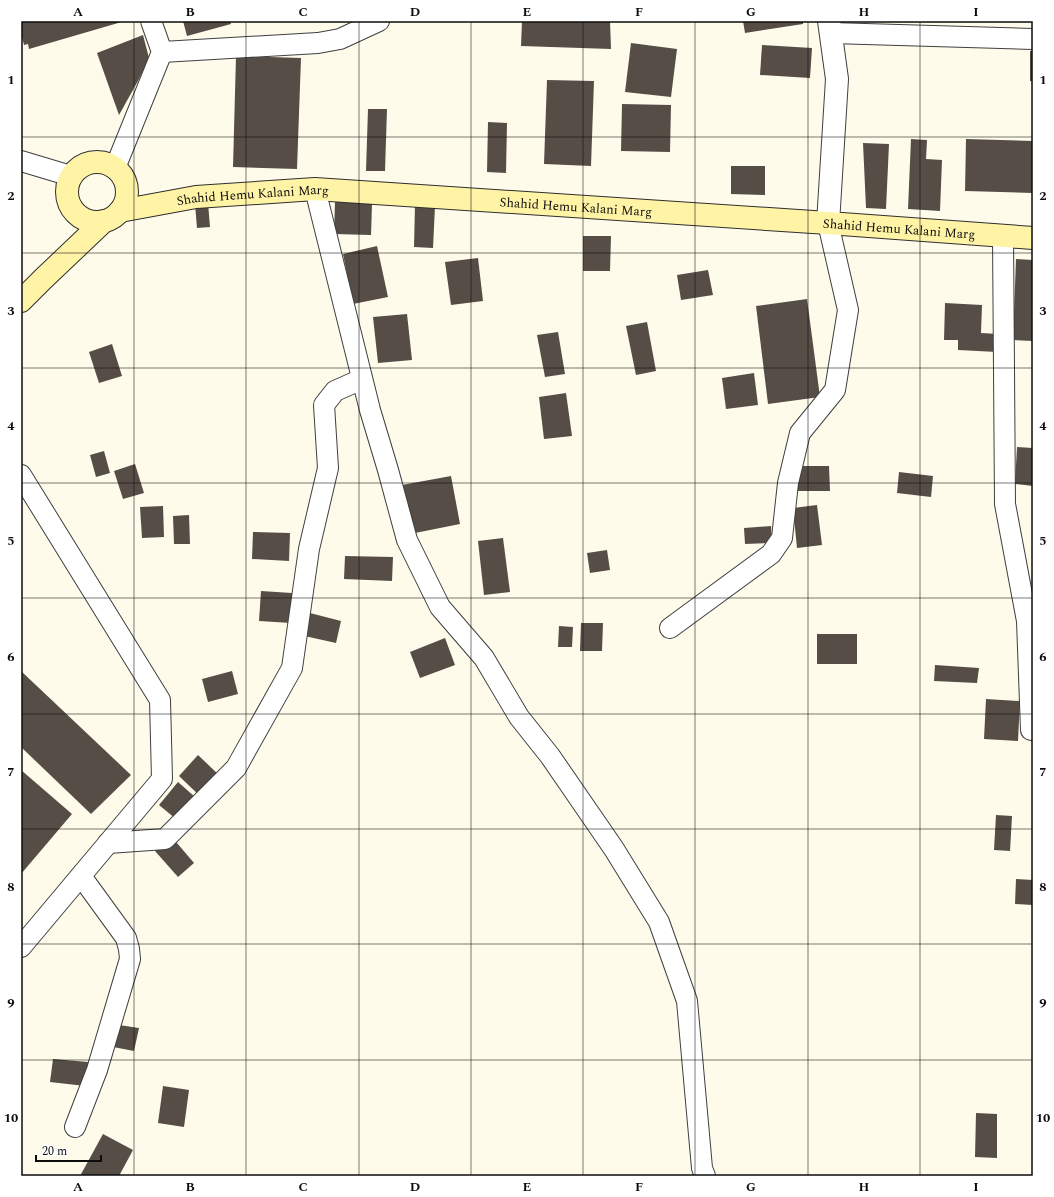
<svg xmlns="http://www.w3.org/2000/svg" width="1054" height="1197" font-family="Spectral,serif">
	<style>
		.building { fill: #564d47 }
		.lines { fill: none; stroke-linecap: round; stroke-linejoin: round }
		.minor-casing { stroke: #3f3f3f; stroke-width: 22 }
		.tertiary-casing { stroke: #3f3f3f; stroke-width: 24 }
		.secondary-casing { stroke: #2e2e2e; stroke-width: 24 }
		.minor { stroke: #fff; stroke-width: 20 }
		.tertiary { stroke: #fff; stroke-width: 22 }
		.secondary { stroke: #fff3a6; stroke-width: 22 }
		.grid { fill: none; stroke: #0c0c0c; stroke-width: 1; stroke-opacity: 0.55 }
		.labels { text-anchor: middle; stroke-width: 4; stroke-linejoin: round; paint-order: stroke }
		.street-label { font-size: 13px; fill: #0c0c0c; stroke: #fff }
		.neatline { fill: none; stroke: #0c0c0c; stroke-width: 1.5 }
		.grid-label { font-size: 13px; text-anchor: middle; font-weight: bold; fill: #0c0c0c }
	</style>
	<rect width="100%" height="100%" fill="#fffbeb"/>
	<g class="building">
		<polygon points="21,21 125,21 29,49 28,44 24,45 21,33"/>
		<polygon points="183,21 230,21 231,24 187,36"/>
		<polygon points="522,21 610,21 611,49 521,46"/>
		<polygon points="743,21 803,21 803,24 745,33"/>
		<polygon points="143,35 149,58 138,81 119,115 97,53"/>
		<polygon points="631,43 677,49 671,97 625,92"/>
		<polygon points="762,45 812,48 810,78 760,75"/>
		<rect x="1030" y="51" width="3" height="30"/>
		<polygon points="236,56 301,58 297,169 233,167"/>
		<polygon points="547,80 594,81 591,166 544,164"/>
		<polygon points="622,104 671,105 670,152 621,151"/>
		<polygon points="368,109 387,109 385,171 366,171"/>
		<polygon points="488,122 507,123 506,173 487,172"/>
		<polygon points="911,139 927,140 926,159 942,160 940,211 908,209"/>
		<polygon points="966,139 1033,141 1033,193 965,191"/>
		<polygon points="863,143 889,144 886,209 866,208"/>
		<polygon points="731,166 765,166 765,195 731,194"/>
		<polygon points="335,202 372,203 371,235 334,234"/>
		<polygon points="208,203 210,227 197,228 195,204"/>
		<polygon points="415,205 435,206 433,248 414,247"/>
		<polygon points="583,236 611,236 610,271 583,271"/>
		<polygon points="377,246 388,297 353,304 343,254"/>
		<polygon points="478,258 483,301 451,305 445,262"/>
		<polygon points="1016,259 1033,260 1033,341 1013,340"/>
		<polygon points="708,270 713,295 681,300 677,275"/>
		<polygon points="807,299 820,397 768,404 756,306"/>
		<polygon points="945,303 982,305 981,333 998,334 997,352 958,350 958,340 944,340"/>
		<polygon points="407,314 412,360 378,363 373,317"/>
		<polygon points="647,322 656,371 636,375 626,326"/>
		<polygon points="558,332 565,374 545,377 537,335"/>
		<polygon points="112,344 122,376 99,383 89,352"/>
		<polygon points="754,373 758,405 726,409 722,378"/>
		<polygon points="566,393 572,436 544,439 539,397"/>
		<polygon points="1017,447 1033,448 1033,486 1015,484"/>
		<polygon points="104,451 110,473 96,477 90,455"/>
		<polygon points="135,464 144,493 123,499 114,471"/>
		<polygon points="797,466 829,466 830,491 797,491"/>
		<polygon points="899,472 933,476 931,497 897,493"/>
		<polygon points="451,476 460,524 410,534 402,485"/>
		<polygon points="817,505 822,545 797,548 793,508"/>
		<polygon points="163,506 164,537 142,538 140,507"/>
		<polygon points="189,515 190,544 174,544 173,516"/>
		<polygon points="771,526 772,543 745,544 744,528"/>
		<polygon points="253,532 290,533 289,561 252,559"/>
		<polygon points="503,538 510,592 484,595 478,541"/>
		<polygon points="607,550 610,570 590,573 587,553"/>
		<polygon points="345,556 393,557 392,581 344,579"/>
		<polygon points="261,591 292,593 291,623 259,621"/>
		<polygon points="306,612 341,621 336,643 300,635"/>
		<polygon points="581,623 603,623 602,651 580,651"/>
		<polygon points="559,626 573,627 572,647 558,647"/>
		<rect x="817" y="634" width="40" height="30"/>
		<polygon points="445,638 455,665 420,678 410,652"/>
		<polygon points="935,665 979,668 977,683 934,681"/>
		<polygon points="21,671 131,775 91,814 21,747"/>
		<polygon points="232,671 238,694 208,702 202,679"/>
		<polygon points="986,699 1020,701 1018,741 984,739"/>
		<polygon points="198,755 220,776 201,797 179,776"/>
		<polygon points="21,770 72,814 21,874"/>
		<polygon points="178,782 195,797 176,819 159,805"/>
		<polygon points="996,815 1012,816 1010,851 994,850"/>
		<polygon points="171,836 194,863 178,877 155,851"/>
		<polygon points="1016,879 1033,880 1033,905 1015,904"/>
		<polygon points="112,1024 139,1028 134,1051 108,1046"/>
		<polygon points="53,1059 88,1062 85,1086 50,1082"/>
		<polygon points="163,1086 189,1090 184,1127 158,1123"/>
		<polygon points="976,1113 997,1114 997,1158 975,1157"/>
		<polygon points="103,1134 133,1150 119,1176 80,1176"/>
	</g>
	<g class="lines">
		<g class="minor-casing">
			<g id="minor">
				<polyline points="831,33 1033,39"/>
				<polyline points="162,52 318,43 340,39 379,21"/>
				<polyline points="21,161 71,176"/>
				<polyline points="115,168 162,52 151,21"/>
				<polyline points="315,189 370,410 388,470 407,540 440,607 484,658 519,717 550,756 614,849 659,922 687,1001 702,1168 705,1176"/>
				<polyline points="1003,235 1005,504 1027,621 1031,730"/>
				<polyline points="21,475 160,700 162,779 21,947"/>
				<polyline points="670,628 771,554 782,538 788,483 800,433 835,390 848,310 828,223"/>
				<polyline points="108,843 165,839 236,768 292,668 309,549 328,468 324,405 335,391 362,379"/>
				<polyline points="75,1127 97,1070 130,959 129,949 126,938 81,876"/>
			</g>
		</g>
		<g class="tertiary-casing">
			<polyline id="tertiary" points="828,223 837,79 829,21"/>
		</g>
		<g class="secondary-casing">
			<g id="secondary">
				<circle cx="97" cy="192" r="30"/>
				<path id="s1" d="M120,211L196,197L315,189L828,223L1033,238"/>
				<polyline points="21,301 43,279 104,221"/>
			</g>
		</g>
		<use href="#minor" class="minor"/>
		<use href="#tertiary" class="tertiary"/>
		<use href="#secondary" class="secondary"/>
	</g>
	<path class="grid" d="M134,21V1176M246,21V1176M359,21V1176M471,21V1176M583,21V1176M695,21V1176M808,21V1176M920,21V1176M21,137H1033M21,253H1033M21,368H1033M21,483H1033M21,598H1033M21,714H1033M21,829H1033M21,944H1033M21,1060H1033"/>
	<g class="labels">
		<g class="street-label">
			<text dy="5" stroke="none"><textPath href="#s1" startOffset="134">Shahid Hemu Kalani Marg</textPath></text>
			<text dy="5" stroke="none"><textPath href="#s1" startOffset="458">Shahid Hemu Kalani Marg</textPath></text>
			<text dy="5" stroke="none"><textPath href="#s1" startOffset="782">Shahid Hemu Kalani Marg</textPath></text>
		</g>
	</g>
	<rect width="1054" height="1197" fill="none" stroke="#ffffff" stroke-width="44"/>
	<path d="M36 1155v6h65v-6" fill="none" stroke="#0c0c0c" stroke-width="2"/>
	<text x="42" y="1155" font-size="12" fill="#0c0c0c" stroke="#ffffff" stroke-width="3" paint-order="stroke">20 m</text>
	<rect x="22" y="22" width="1010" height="1153" class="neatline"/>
	<g class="grid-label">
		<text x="78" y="16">A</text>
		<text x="190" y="16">B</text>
		<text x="303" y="16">C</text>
		<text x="415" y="16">D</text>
		<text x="527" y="16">E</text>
		<text x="639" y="16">F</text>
		<text x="751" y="16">G</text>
		<text x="864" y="16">H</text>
		<text x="976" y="16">I</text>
		<text x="11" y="84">1</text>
		<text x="1043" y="84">1</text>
		<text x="11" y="200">2</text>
		<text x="1043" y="200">2</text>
		<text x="11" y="315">3</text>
		<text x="1043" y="315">3</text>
		<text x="11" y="430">4</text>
		<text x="1043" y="430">4</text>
		<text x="11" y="545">5</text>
		<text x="1043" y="545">5</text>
		<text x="11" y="661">6</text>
		<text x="1043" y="661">6</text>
		<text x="11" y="776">7</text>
		<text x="1043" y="776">7</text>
		<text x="11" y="891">8</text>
		<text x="1043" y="891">8</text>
		<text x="11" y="1007">9</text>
		<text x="1043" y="1007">9</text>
		<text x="11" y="1122">10</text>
		<text x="1043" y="1122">10</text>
		<text x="78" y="1191">A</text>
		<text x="190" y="1191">B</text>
		<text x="303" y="1191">C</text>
		<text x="415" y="1191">D</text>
		<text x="527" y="1191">E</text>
		<text x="639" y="1191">F</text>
		<text x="751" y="1191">G</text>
		<text x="864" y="1191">H</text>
		<text x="976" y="1191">I</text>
	</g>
</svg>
